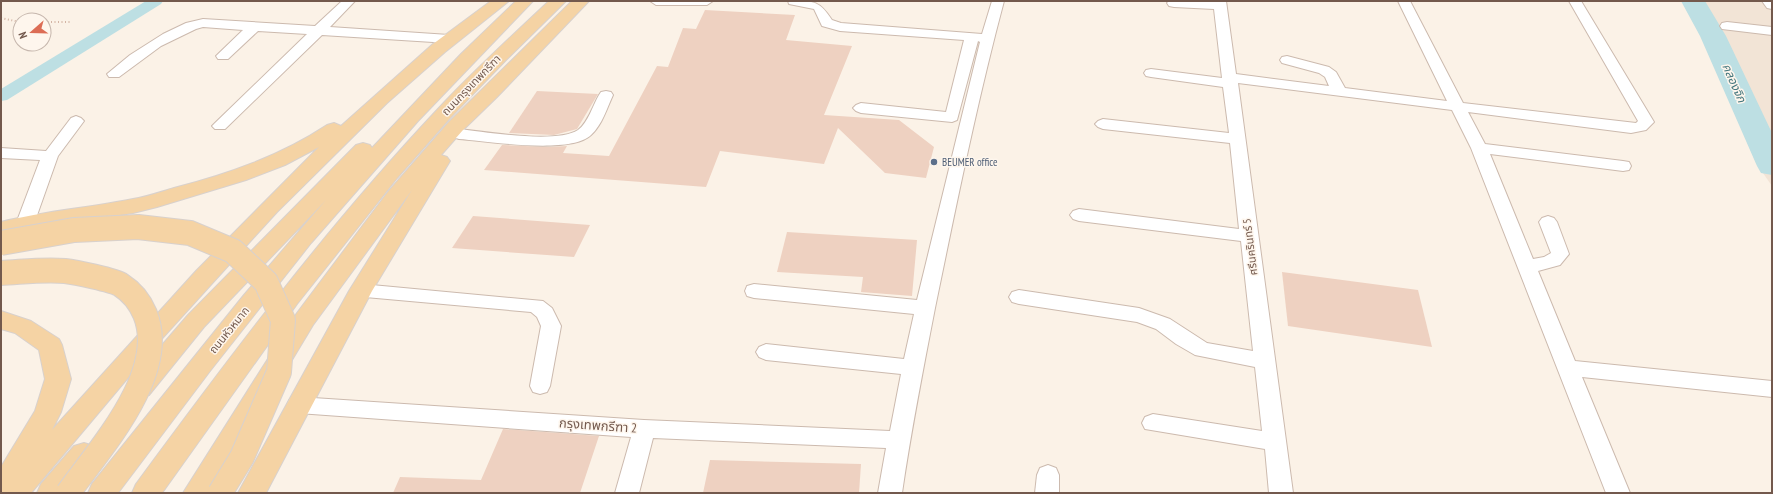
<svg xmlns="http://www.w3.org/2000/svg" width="1773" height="494" font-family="'PT Sans Narrow','Noto Sans Thai',sans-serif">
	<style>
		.residential { fill: #f2e4d6 }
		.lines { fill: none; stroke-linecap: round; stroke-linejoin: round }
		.canal { fill: #bddfe3; fill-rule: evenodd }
		.river { fill: #bddfe3; fill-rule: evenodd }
		.building { fill: #eed1c1 }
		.minor-casing { stroke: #ccbaae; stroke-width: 2 }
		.major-casing { stroke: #d8d1cd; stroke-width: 2 }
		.path { stroke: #d3b4a4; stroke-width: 2; stroke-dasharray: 1 2.5; stroke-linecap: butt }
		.minor { fill: #fff; fill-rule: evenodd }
		.major { fill: #f5d3a4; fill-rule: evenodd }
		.major-bridge-casing { stroke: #d8d1cd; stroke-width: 26; stroke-linecap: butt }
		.major-bridge { stroke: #f5d3a4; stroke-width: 24 }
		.service-dot { fill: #5c6f8a; stroke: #fef6ed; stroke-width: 1.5 }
		.labels { text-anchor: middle; stroke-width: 3; stroke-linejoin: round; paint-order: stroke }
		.street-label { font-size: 11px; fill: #73594d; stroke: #fef6ed }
		.service-label { font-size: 11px; fill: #4e5e75; stroke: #fef6ed; text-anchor: start }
		.water-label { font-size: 12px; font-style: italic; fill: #45777e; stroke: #fef6ed }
		.near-street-label { font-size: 13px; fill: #73594d; stroke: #fef6ed }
	</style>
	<rect width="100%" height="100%" fill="#fbf2e7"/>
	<polygon class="residential" points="1682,1 1772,1 1772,186 1756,163 1701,34"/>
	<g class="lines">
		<polygon class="canal" points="146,1 163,1 161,4 7,100 1,101 1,89"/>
		<polygon class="river" points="1681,1 1705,1 1726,36 1772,133 1772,175 1761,173 1757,166 1700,36"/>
	</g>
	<g class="building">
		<polygon points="705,10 795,15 786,40 852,46 824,115 899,120 934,147 926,178 885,173 838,128 824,164 720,151 706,187 484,170 502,145 548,147 567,146 563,153 609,156 657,66 668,67 683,28 696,29"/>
		<polygon points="537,91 598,94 577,129 554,135 509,133"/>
		<polygon points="473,216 590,225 574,257 452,248"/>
		<polygon points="787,232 917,240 912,296 861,292 863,277 777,272"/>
		<polygon points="1282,272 1418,290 1432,347 1288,326"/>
		<polygon points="503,429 599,436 580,493 393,493 400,477 481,480"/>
		<polygon points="710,460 861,464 859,493 703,493"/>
	</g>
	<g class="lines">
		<g class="minor-casing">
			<g id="minor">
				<polygon points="342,1 355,1 330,27 449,35 454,36 456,39 454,42 449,43 322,35 225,129 215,129 212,126 215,123 307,34 258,31 228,59 218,59 216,56 243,30 203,27 196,29 161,46 119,77 109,77 107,74 130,55 163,34 186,23 203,19 315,26"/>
				<polygon points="650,1 713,1 707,5 656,5"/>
				<path d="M788,1C814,1 819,0 832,20L841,23L982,34L992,1H1004C977,102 956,206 935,308C923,370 911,431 902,493H878L886,448L653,438L639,493H615L631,437L298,413L290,411L287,405L290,399L298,397L644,420L890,431L901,374L766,360L759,357L756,352L759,347L766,344L904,359L914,314L754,298L747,296L745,291L747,286L754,284L917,300L980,42L978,41L957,120L952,122L861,113L856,111L853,108L856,105L861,103L946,112L964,40L840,31L822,26L814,9L789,4Z"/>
				<polygon points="1169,1 1226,1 1236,74 1329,86 1325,77 1319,73 1282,63 1280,60 1282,57 1287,56 1329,67 1336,72 1345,88 1447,101 1398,1 1410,1 1463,103 1636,123 1638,121 1569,1 1581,1 1654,122 1646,130 1631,133 1468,112 1485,144 1623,161 1629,162 1631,166 1629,170 1623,171 1490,154 1533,259 1544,257 1551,253 1539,222 1542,218 1548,216 1554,218 1557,222 1569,254 1560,265 1538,271 1575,361 1772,381 1772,397 1582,377 1630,493 1606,493 1471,148 1452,110 1238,83 1293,493 1269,493 1265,449 1145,429 1142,423 1145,417 1153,414 1262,431 1255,367 1195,355 1176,344 1156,329 1137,322 1019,304 1012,302 1009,297 1012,292 1019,290 1139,308 1170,319 1207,343 1253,351 1241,241 1079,221 1073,219 1070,215 1073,211 1079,209 1239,229 1230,143 1103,129 1098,127 1095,124 1098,121 1103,119 1229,133 1223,87 1151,77 1146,76 1144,73 1146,70 1151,69 1222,78 1214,9 1174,7 1169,6 1167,3"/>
				<polygon points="1762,1 1772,1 1772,9 1767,8"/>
				<polygon points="1727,22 1772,27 1772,35 1722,29 1720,26 1722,23"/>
				<path d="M606,91L611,92L613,95C607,108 602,125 591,135C570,155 488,141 459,139L453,137L451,134L453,131L459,129C485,132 557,144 578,130C588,123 593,105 599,95L601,92Z"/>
				<polygon points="76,116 81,118 84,121 58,156 35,221 32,225 26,227 20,225 17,221 40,160 1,158 1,148 46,151 71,118"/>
				<polygon points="361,284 543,301 552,308 561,326 550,386 547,392 540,394 533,392 530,386 541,326 537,317 531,312 354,296 352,291 354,286"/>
				<polygon points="1048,465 1056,468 1059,475 1059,493 1035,493 1037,475 1040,468"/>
			</g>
		</g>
		<g class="major-casing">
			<g id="major">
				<path d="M491,1H509L445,52L387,103L277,212L148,354L31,493H1V467L35,411L45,379L39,350L15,333L1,329V311L31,321L59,339L62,345L71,379L61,412L52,430L196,271L319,147L285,165L246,180L157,207L133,213L34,228L1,236V222C44,211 89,208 133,199C147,197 160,192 174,188C228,174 280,156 327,125L334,123L341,126L433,44Z"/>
				<polygon points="516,1 533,1 418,121 311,243 210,371 118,493 88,493 92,484 244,295 326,200 204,327 149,395 140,398 131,395 127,388 131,381 188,315 356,145 363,143 370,145 372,148 461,54"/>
				<path d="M549,1H566L506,60L450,118L397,178L297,304L162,493H132L136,484C231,355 327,227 437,110C472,72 511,37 549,1Z"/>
				<polygon points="572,1 589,1 497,97 463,130 441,155 447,157 450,161 372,291 266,493 238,493 349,291 412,190 313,325 212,493 183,493 297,313 388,192 449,122"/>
				<polygon points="84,443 94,446 98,454 94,462 68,493 37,493 41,484 74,446"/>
			</g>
		</g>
		<g class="path">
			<polyline points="1,18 20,22"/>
			<polyline points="44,22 71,22"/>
		</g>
		<use href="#minor" class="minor"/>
		<use href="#major" class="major"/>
		<g class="major-bridge-casing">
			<g id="major-bridge">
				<polyline points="1,243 74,230 138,227 190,233 233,251 266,282 283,320 279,372 242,457 220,493"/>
				<path d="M1,273C22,272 44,269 65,271C74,272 114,280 121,285C132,292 140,302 145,314C169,373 100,448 68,493"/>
			</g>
		</g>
		<use href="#major-bridge" class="major-bridge"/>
	</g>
	<circle class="service-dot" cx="934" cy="162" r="4"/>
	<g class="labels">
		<g class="street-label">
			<text transform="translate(471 85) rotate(-46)" y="4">ถนนกรุงเทพกรีฑา</text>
			<text transform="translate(1250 247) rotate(-97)" y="4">ศรีนครินทร์ 5</text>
			<text transform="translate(229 330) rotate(-51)" y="4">ถนนหัวหมาก</text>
		</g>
		<g class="service-label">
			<text x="942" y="166">BEUMER office</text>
		</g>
		<g class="water-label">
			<text transform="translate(1734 83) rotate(66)" y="4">คลองจิก</text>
		</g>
		<g class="near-street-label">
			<text transform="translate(598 425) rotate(4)" y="5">กรุงเทพกรีฑา 2</text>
		</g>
	</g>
	<rect width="1773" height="494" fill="none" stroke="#73594d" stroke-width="4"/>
	<g transform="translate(32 32) rotate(250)"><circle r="19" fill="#fef6ed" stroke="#c6b7ad"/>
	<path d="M0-3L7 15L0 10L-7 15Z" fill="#dc6d55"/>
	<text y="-6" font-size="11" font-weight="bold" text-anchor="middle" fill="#73594d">N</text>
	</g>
</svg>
